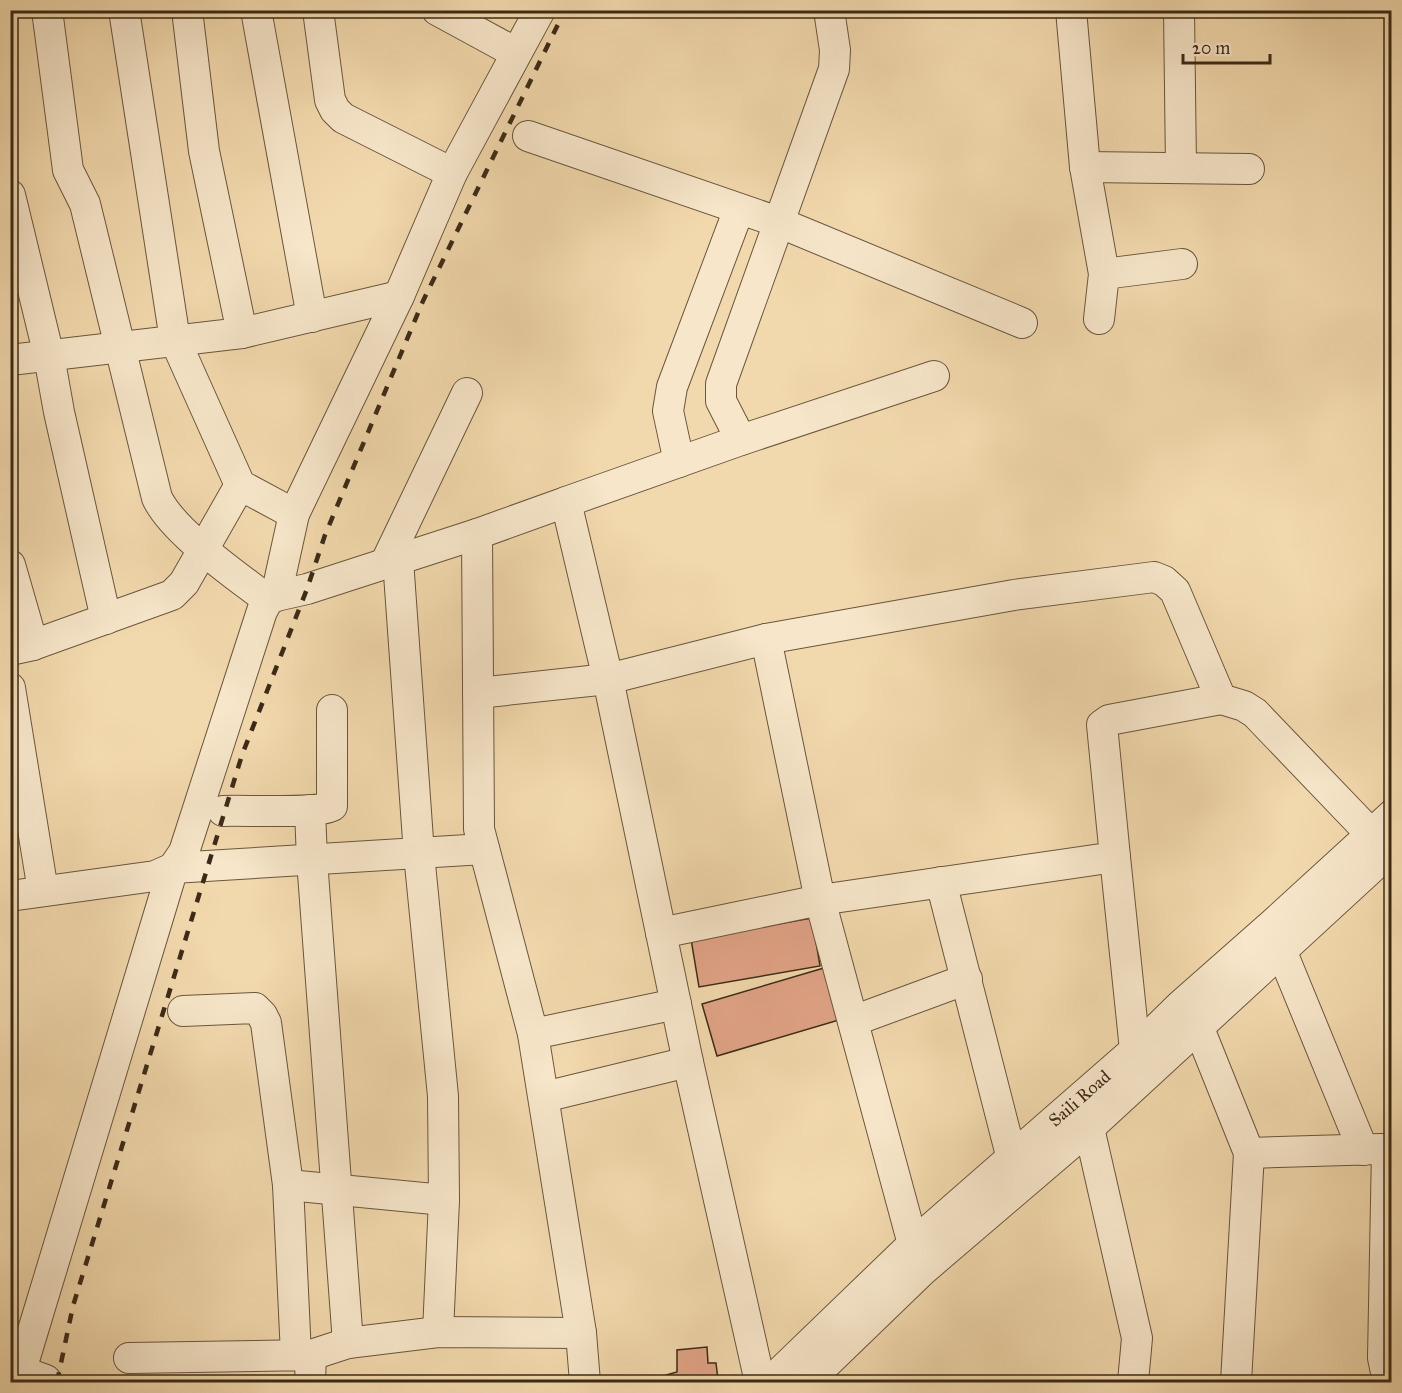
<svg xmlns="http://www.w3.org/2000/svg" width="1402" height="1393" font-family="'IM FELL Great Primer',serif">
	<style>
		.building { fill: #e2a487; stroke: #3b2a18; stroke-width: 1.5 }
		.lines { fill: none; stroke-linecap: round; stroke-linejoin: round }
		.minor-casing { stroke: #69563d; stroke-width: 32 }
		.minor { stroke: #f7e6ca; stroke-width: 30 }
		.rail { stroke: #3b2a18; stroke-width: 4.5; stroke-dasharray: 10 10; stroke-linecap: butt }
		.labels { text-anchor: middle; stroke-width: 6; stroke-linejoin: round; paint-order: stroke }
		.street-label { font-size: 18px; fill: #3b2a18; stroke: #f7e6ca }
	</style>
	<rect width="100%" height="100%" fill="#f2d9ad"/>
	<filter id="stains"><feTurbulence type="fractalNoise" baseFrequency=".00333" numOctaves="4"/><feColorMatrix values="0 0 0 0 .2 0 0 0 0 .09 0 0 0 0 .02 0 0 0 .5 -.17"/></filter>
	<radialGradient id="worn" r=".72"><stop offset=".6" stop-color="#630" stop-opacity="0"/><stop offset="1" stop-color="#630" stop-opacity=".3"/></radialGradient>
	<g class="building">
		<polygon points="812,918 820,966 699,987 691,939"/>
		<polygon points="834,965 849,1017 717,1056 702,1004"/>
		<polygon points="707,1347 708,1363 716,1363 718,1380 715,1382 668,1382 666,1375 677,1372 677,1350"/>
	</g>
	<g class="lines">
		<g class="minor-casing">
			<g id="minor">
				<path d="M47,10L68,170L85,204L157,498C174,533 236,575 268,600"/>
				<polyline points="124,10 175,340 240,485 294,514"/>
				<polyline points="187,10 204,151 242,333"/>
				<polyline points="256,10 312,317"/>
				<polyline points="318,10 330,100 335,110 343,118 452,173"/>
				<polyline points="437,10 516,53"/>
				<polyline points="1071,10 1085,167 1104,274 1099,319"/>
				<polyline points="1179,10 1181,168"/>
				<polyline points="528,136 778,222 1022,323"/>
				<polyline points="1085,167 1249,169"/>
				<polyline points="10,195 49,356 59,412 106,619"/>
				<polyline points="1104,274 1182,264"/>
				<polyline points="10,360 242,333 399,296"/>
				<polyline points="741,440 721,401 721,384 834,69 835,50 829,10"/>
				<polyline points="679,462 668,411 672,387 739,209"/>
				<polyline points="566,502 741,440 934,376"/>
				<polyline points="477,534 479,829 533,1034 581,1333 585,1382"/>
				<polyline points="398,560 419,854 443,1096 444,1200 438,1332"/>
				<polyline points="385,564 467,393"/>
				<polyline points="10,565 33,645"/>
				<polyline points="276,596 294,514 399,296 452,173 540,10"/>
				<polyline points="766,639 820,900 913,1244"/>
				<polyline points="10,650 33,645 172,595 184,583 240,485"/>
				<polyline points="10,688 43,891"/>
				<polyline points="478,693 608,679 766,639 1014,595 1154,577 1164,581 1175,591 1221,699 1244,706 1255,713 1371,834"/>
				<polyline points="310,810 312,860 348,1343"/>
				<path d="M223,811C244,810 318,814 332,806V710"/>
				<polyline points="1115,857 1135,1050"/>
				<polyline points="941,882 1012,1159"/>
				<polyline points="10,896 155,876 173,868 184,852 262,611 268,600 276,596 307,589 477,534 566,502 608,679 688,1062 760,1382"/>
				<polyline points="661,933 820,900 1115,857 1102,725 1109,720 1221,699"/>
				<polyline points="1281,950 1363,1150"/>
				<polyline points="183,1011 255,1008 262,1015 266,1023 288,1185 296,1355"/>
				<polyline points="1187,1012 1198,1026 1249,1153 1236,1382"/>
				<polyline points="853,1021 967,979"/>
				<polyline points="533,1034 676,1004"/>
				<polyline points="544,1097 688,1062"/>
				<polyline points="1089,1128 1137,1338 1133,1382"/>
				<polyline points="1387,1149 1383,1358 1388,1382"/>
				<polyline points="1249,1153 1381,1149"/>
				<polyline points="288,1185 444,1200"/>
				<polyline points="311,1355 348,1343 438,1332 581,1333"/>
				<polyline points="129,1358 311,1355 310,1382"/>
				<polyline points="10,1368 25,1357 173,868 484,849"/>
				<polyline points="13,1368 46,1380 46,1382"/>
				<path id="s1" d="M770,1382L913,1244L1135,1050L1181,1005L1274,923L1392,815"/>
				<polyline points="807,1382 923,1270 1089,1128 1392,849"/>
			</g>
		</g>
		<use href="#minor" class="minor"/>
		<polyline class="rail" points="57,1382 73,1306 242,755 307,589 325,535 423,301 565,10"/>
	</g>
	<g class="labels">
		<g class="street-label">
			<text dy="6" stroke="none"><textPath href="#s1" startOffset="420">Saili Road</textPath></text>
		</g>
	</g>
	<rect width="1402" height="1393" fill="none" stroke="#f2d9ad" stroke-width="36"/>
	<rect x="12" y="12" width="1378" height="1369" fill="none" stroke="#3b2a18" stroke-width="3"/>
	<rect x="18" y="18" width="1366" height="1357" fill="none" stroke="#3b2a18" stroke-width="1.5"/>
	<path d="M1183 54v9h87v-9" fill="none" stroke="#3b2a18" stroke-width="3"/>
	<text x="1192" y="54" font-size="18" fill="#3b2a18" stroke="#f7e6ca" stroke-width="4.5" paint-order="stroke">20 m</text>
	<rect width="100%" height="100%" filter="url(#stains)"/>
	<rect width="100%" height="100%" fill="url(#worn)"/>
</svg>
